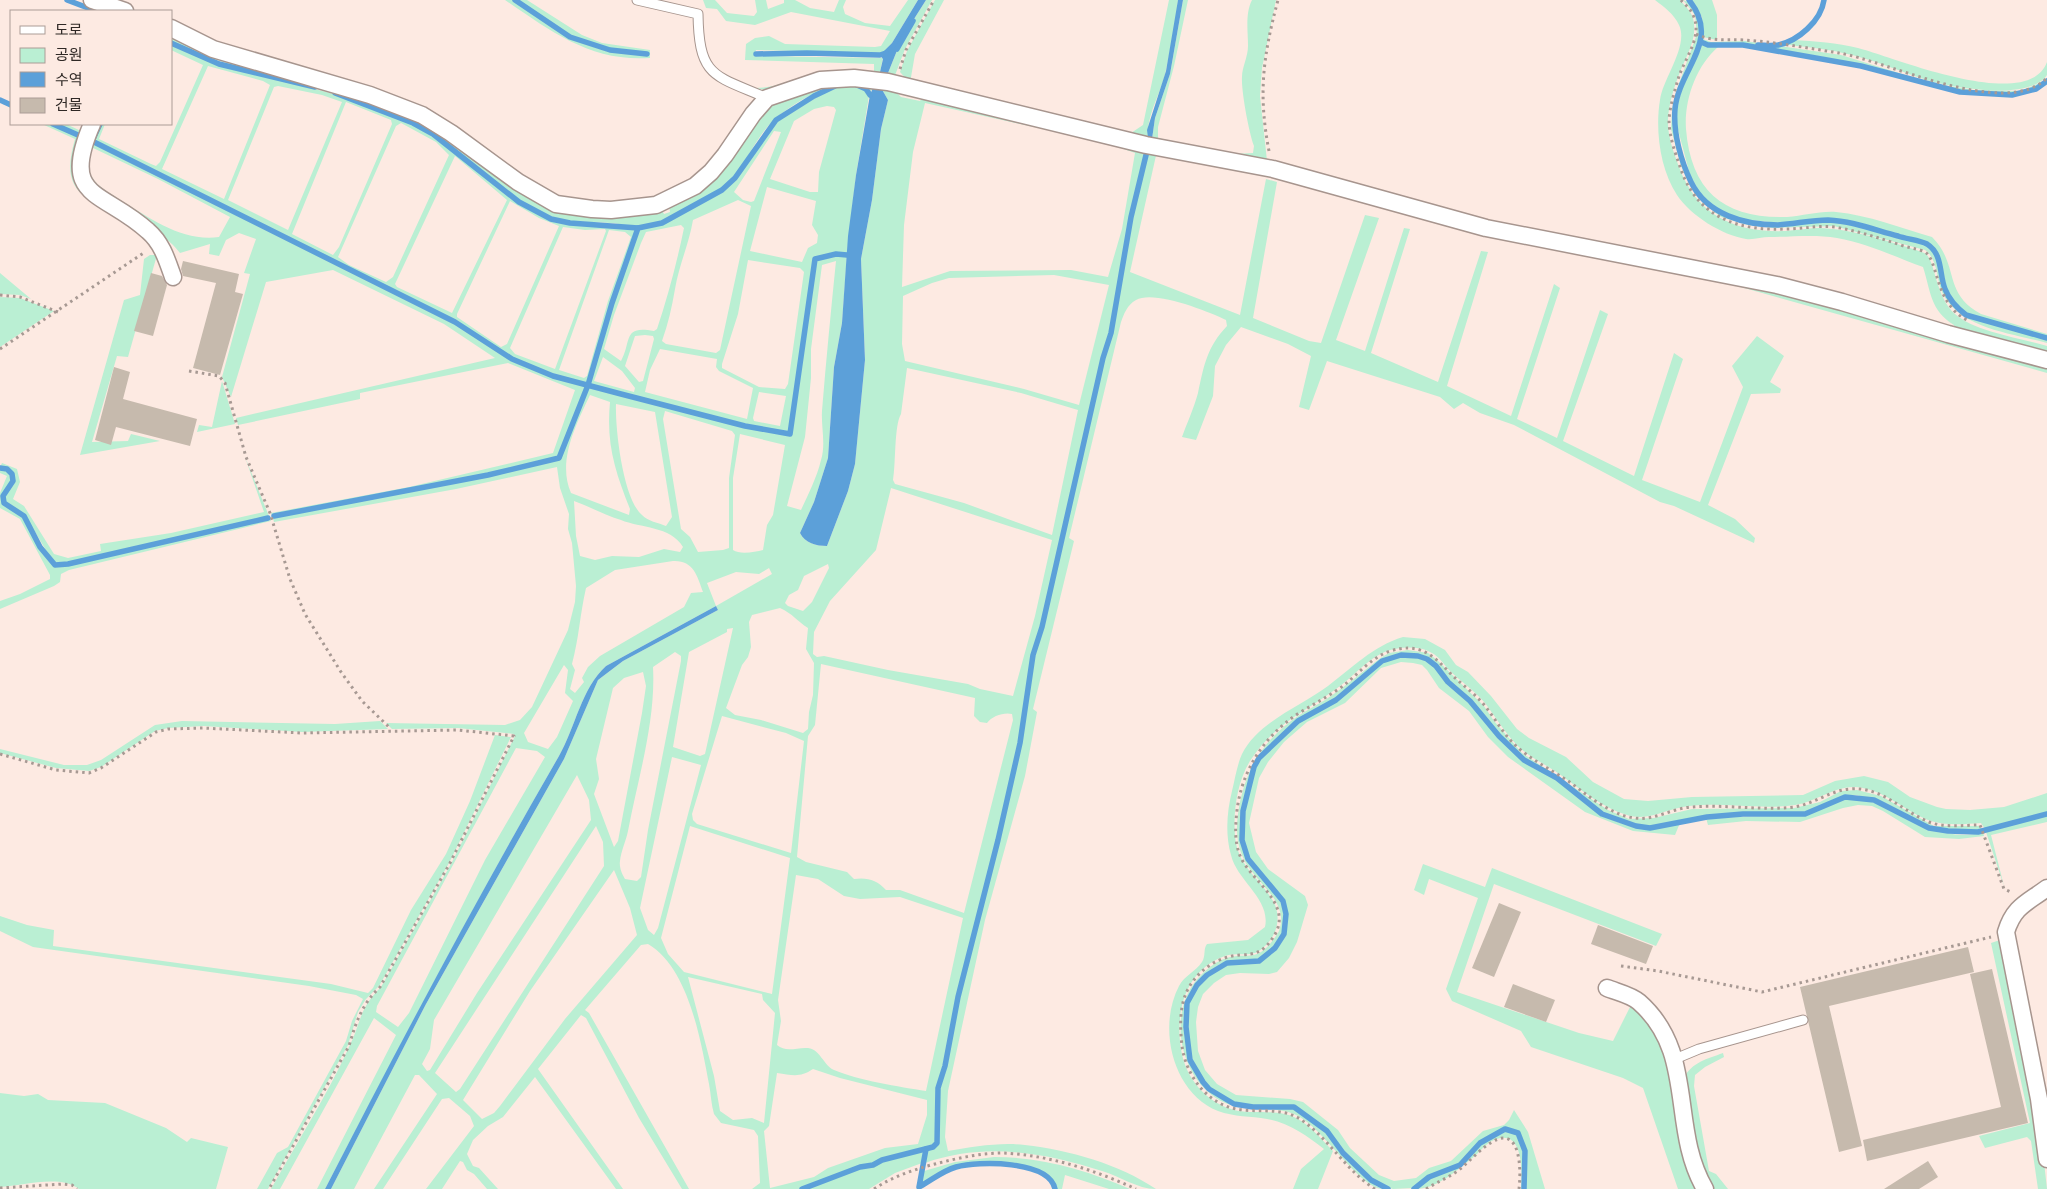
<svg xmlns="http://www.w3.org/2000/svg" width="2047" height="1189" font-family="Overpass,'Noto Sans KR',sans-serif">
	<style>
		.green { fill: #baefd3; fill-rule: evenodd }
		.water { fill: #5ca0d9 }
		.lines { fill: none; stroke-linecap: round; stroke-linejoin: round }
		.stream { stroke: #5ca0d9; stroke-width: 5.5 }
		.building { fill: #c6baad }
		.lane-casing { stroke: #a7958e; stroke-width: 11 }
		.street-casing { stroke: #a7958e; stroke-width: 19 }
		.path { stroke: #a79993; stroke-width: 3; stroke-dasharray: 2.5 4; stroke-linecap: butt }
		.lane { stroke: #fff; stroke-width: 9 }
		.street { stroke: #fff; stroke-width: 16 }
	</style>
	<rect width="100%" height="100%" fill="#fdeae2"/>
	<g class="green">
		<path d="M505,0H513L570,39L609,52L649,54L610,49L571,36L518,0H527L582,35L602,43L650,50V58C591,62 552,32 505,0Z"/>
		<path d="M703,0H715L727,13L754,16L757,12L755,0H766L768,9L784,3V0H795L810,8L834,12L839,0H846L843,7L845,14L865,23L890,26L908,0H918L892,43L883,53L756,50L754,56L883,58L880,72L888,73L902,38L926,0H932L905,49L894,78L770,91L756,88C773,88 785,82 801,77C826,70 849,69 874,72V64L745,60L746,44L755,38L769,36L785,44L875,47L881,46L890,31L791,12L755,25L726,21L717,9L706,8Z"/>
		<polygon points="935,0 944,0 915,54 910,83 900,72 907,51"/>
		<path d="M1169,0H1178C1176,23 1171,47 1166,70C1162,91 1146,116 1148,137L1152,139L1155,118L1170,74L1183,0H1188L1174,66L1158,127V138L1234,154L1253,153L1254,146C1249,133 1241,90 1242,77C1242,67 1248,57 1248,46C1248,31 1245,14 1252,0H1276L1262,68L1260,96L1267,161L1128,135L1143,125Z"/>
		<path d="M1655,0H1680C1684,5 1691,11 1693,18C1698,38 1687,54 1680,72C1674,87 1669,103 1668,119C1667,135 1674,153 1679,167C1697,216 1736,233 1786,231C1798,230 1809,228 1820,228C1840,229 1861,233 1880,239C1887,241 1922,251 1926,254C1935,261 1936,298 1955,314C1975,332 2021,338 2047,346V356L1955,331L1954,325C1930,310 1931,292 1923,267C1895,257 1867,243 1837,238C1815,234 1791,237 1769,237C1762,237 1754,240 1746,239C1722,235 1691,216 1677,195C1660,169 1655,130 1660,100C1663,78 1689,46 1679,25C1674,14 1664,7 1655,0Z"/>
		<path d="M1683,0L1688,2C1719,40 1680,68 1674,107C1671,124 1676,140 1680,156C1695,206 1726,227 1778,226C1795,226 1811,221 1827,222C1850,222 1872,231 1894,237C1903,239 1919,240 1927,246C1942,256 1938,275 1944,290C1949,302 1956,309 1966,316L2047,340V343C2012,333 1959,329 1942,292C1936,278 1938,259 1925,250L1834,226L1773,228L1748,225L1721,217L1703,203L1692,189L1681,166L1671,129L1672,109L1677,89L1697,34L1695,15Z"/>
		<polygon points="1691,0 1712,0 1717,15 1717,40 1703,37 1702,17"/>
		<path d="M171,32C247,69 332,77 408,112C441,127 469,148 498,169C518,184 538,202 563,208C596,216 628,210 661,208L664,214L670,212L669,206L698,187L720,170L758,114L778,99L818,85L840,80L891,87L901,97L920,101L926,93L1065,126L1146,149L1130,216L1110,332L1101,358L1041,626L1032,654L1019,743L997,839L956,997L944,1066L937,1088L936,1142L932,1145L881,1158L872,1164L860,1166L799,1189H752L760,1183L758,1136L754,1130L721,1123L714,1114C711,1104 711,1094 709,1084C701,1042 689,968 648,944L641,945L585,1010L589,1013L689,1189H682L639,1118L586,1018L581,1015L538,1069L623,1189H616L535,1077L503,1117L488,1126L473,1140L467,1154L473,1166L479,1168L498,1189H487L474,1174L467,1170L463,1162L460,1161L442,1189H426L474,1126L470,1116L449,1098L442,1099L383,1189H374L437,1094L419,1075H415L354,1189H331L426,1004L564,759L598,680L623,661L718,610L716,606L606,666C581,689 576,726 559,756C477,898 401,1043 325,1189H317L396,1035L374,1018L280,1189H271C297,1142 327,1096 349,1047C362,1021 358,1010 381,987L451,864L515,736L514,734L458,728L392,729L386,723L505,725L520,720L532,707L568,630L575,602L576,586L572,543L568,529L569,514L560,488L557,467L456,489L274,522L273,518L488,476L560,459L589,386L745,427L791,436L816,260L847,255L842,323L834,367L828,458L814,502L800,533C805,543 816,546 827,546L848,491L855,464L865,360L861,259L872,200L881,129L888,100L880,86L874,85L870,93C853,65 791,104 775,119C753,139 745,170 721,189C712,197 700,201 689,206C680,210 671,219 661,222C654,224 645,225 638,226C628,228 619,223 610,223C590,221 569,224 550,217C499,196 464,147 415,122C338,83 249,79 171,42ZM925,103L1107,143L1135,153L1122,229L1108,277L1071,270L950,271L902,287L904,225L913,152ZM836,261C831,310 826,361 822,411C821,427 826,444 821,460C817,477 808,495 801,510L787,506L805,437L811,378V349L822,265ZM1054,275L1109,285L1079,405L1024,389L905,361L902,344L903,296L932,283L949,278ZM907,368L1021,393L1078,410L1052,535L964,503L895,484L893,480C896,463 894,426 901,414ZM590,395L610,402C606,444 615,471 630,509L629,515L571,493C557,461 576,425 590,395ZM616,404L655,412L672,517L666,526C659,523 647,521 642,515C623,499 615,428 616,404ZM665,411L732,431L735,435L729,478V548L723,550L698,552L690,537L681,529L663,419ZM740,434L785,445L773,515L767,525L763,550C755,552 740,555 733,550V478ZM891,488L1052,540L1035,616L1013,696L980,689L968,684L888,670L824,656L817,657L813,654L814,632L830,601L876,550ZM574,501C590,507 605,515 621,520C640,528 671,526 683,547L680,552L664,549L639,557L612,556L595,560L580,556L576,536ZM673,561C693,560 697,575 703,592L691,593L684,607L600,656L588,667L582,678L584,682L575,693L570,689L575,670L572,664C579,638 580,614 586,588L615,570ZM828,564L829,568L812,602L803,611L788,606L785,603L789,595L798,590L804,576ZM769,568L772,574L716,606L707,583L736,572L759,574ZM780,608C793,614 797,621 808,628L806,649L814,663L813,695L809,712L808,729L803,733L761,720L735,715L726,708L742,665L748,657L751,647L749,622L752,615ZM733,628L705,754L700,756L673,747L689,652L727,632V629ZM675,652L681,656V661L648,830L641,877L637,881L625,879C622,874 619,867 620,861C621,851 626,841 628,831C638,778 656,721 653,667ZM821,664L975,698L974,716L980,722L987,723C992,716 1004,712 1012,714L1013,720L964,913L900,890H886C877,880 867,877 854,879L847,872L806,862L797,857L808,736L815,725ZM564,665L568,670L565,693L573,701L557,737L548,749L528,742L524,733ZM643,672L646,686L642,713L618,841L614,847L594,794L599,779L596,759L613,688L624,678ZM722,716L786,733L804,741L791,853L697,824L693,820L692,814ZM516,748L537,751L545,757L485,860L409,1013L398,1027L376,1012L377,1006ZM672,757L701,765L658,928L654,935L648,930L640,908ZM577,775L589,800L591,820L477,993L430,1070L427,1071L422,1064L430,1049L434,1020ZM596,826L603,842L604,866L460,1089L456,1092L435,1073ZM690,826L790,858L772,994L684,972L668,954L661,938ZM614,870L630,908L637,935L565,1019L500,1106L494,1113L482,1119L463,1100L530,991ZM796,875L818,879L844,896L860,899L900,897L963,918L926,1091C900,1087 857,1080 834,1070C823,1065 821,1050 808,1048C797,1047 786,1053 777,1045L781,1021L778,1000ZM688,977L762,994L763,1000L775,1013L764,1123L752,1118L733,1120L720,1111L714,1076ZM813,1069L840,1078L927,1100V1115L918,1144L885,1148L828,1168L814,1177L770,1188L764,1131L769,1126L777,1073C792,1075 800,1078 813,1069Z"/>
		<path d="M1703,39L1711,42L1745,41L1841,55L1931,83L1973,90L2021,91L2047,80C2014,118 1904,74 1863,65C1812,54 1760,45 1708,44L1702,42Z"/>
		<path d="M1793,40C1815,41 1837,43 1858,48C1893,57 2028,114 2047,62V75C2030,101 1956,88 1930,81C1901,72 1873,59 1843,53C1823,48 1802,47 1782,44Z"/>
		<path d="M1701,44L1718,47C1696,66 1684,100 1686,129C1691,192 1725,219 1787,217C1804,216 1818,211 1836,212C1868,215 1901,228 1932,237C1960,265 1942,293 1981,314L2047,334V337L1967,313L1956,306L1947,290L1940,259L1927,242L1868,226L1829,219L1780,223L1739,219L1724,214L1707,201L1700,193L1690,175L1676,122L1677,108L1682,88Z"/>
		<path d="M171,45L219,65L338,95L413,124L452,150L519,203L550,220L569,224L636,229L611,302L587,383L554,374L512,358L455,321L94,141L102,124H105L99,139L151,164L156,166L160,162L203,65L171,50ZM208,66L263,81L270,85L224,199L162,169ZM278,86L322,95L342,102L288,230L228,200L274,87ZM346,102L391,120L392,124L339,247L333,255L292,234ZM401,123L436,142L449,155L393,277L386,282L349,265L338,257L396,126ZM455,156L507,200L452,313L397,287L395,284ZM510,201L539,218L559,226L507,344L501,347L457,317V314ZM563,227L585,230L605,229L606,231L555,369L515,354L510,348ZM609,230L625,232L631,237L608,301L587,376L584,378L559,370Z"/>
		<path d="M844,86C855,86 863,86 869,96L856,175L847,253H835L813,258L789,432L746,424L590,384L613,303L639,229L663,224L723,192L735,179L777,121L830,89ZM827,106L834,107L836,110L819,172L818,192H810L770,179L794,121L814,109ZM774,131L781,132L754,201L751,202L743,200L734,192ZM767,187L816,201L812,225L818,235L817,243L808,248L802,262L750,251ZM738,200L751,206L720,350L716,353L666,344L662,341C668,324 672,307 675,289C679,265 689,244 693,220ZM681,225L684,228C677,262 668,296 657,329L654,331C622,325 632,341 621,361L604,349L614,315L641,243L646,232ZM748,260L800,268L804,272L788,384L785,389L759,387L722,368V364L738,314ZM645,335L653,336L654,339L643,381L639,382L625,366L635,336ZM660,349L717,359L716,367L719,371L753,388L747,419L645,392L650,370ZM603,357L622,371L635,388L634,392L594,381ZM759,392L786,396L780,426L754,421L753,418Z"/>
		<path d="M42,124H50L78,136L79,134L57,124H66L81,131L84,124L76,181L83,194L111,212C73,194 63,181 75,139Z"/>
		<path d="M95,124H99L92,143L454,323L511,361L553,377L586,386L558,457L488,474L272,516L271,513L409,487L553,453L575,390L508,363L360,393V399L238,425L236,418L495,358L444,324L333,270L266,282L231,397L222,377L250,274L244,273L256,239L239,233L226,240L219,256L209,254L210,244L180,253C160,223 82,198 83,164C84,150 90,136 95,124ZM91,147L158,179L230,217L219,237C183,242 151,219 122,201C112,194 98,188 92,177C86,168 88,157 91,147Z"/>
		<path d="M1148,151H1157L1130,272L1240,315L1266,179L1277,182L1253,318L1309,341L1321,343L1365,215L1379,218L1336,340L1365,351L1404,228L1410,229L1371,353L1438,382L1481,251L1488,252L1447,386L1511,416L1554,284L1560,288L1517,419L1557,438L1600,310L1608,314L1563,441L1634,476L1674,353L1683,359L1642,480L1700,502L1743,387L1732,366L1757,336L1784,356L1770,382L1781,389L1780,393L1751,394L1708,505L1735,519L1755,538L1754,543L1674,506L1660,502L1514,425L1480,413L1463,403L1454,409L1440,397L1327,361L1309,410L1299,407L1311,356L1288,344L1241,327L1226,345L1215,366L1213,396L1196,440L1182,437C1187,423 1194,408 1198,393C1204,365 1207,347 1227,326L1226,320C1207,311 1154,290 1136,300C1127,305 1124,314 1121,322L1069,538L1074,541L1033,709L1037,712L1025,776L985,920L948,1091L945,1137L948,1151C973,1147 999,1142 1025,1145C1069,1150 1119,1164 1156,1189C1137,1189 1120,1176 1102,1171C1043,1152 984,1142 925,1163L927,1149L938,1143L940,1088L947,1067L959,998L1000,840L1021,743L1035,655L1044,627L1104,358L1112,333L1133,217Z"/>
		<polygon points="150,255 157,255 128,357 117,356 92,442 128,441 131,434 160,441 80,455 124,300 140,295 144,259"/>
		<polygon points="1605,258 1708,274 2047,362 2047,373 1737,286"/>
		<polygon points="0,273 31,299 20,295 0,294"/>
		<polygon points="0,297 20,298 54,311 0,347"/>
		<polygon points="222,381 235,424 197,432 199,425 212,427"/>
		<path d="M245,457L269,516L68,563L53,562L25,515L6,502L5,496C12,484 23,470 0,467L2,463L17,469L20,482L13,499L24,506L54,554L68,558L101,551L100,544L171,533L264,512Z"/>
		<path d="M0,469L6,470L11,475C12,486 2,492 3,504L22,517L46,557L55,566L68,565L270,519L271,521L69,570L61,574L60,582L54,586L0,609V601L20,594L50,579V575L20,519L0,508V493L7,476L0,473Z"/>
		<path d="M1403,637L1425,639L1445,650L1456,665L1468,672L1491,696L1517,729L1529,738L1566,757L1593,782L1624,799L1648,801L1692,797L1803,795L1835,781L1864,776L1888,782L1910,797L1937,807L1946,809L1970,810L2004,807L2047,793V813L1985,829L1981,823C1965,824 1946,826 1931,821C1904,812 1886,789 1855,787C1834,786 1816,802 1795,805C1760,810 1724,802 1689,806C1667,808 1649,822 1627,815C1600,807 1577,786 1555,771C1541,762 1526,755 1515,743C1503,730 1495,716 1485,703C1474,690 1460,681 1449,670C1442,662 1438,655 1428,651C1416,646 1399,647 1387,651C1368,658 1352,678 1336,689C1302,714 1275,723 1250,761C1237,782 1233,812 1235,836C1237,866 1260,878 1273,901C1283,918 1276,940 1259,951C1250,957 1236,952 1225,956C1185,970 1175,1012 1181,1049C1185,1077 1205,1102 1234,1110C1254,1115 1277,1108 1296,1118C1310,1125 1322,1140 1333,1151L1318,1189H1293L1301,1169L1324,1149C1307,1136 1289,1123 1267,1119C1251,1116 1234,1117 1218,1111C1173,1093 1157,1028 1179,986C1184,976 1196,971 1202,962C1206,956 1203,949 1207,944L1248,940L1265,927C1271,899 1237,881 1231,855C1225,834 1227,811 1232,791C1235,779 1237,765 1242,754C1258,722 1301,706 1328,686C1352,668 1373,646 1403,637Z"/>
		<path d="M1408,650L1428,653L1437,660L1484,706L1494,721L1522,753L1608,810L1629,819L1654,818L1692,809L1794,808L1820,802L1841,791L1857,790L1881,796L1934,826H1980L1982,830L1961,831L1930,827L1885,803L1856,795L1845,796L1804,812L1706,815L1650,827L1620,820L1603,813L1558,777L1524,759L1500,735L1471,700L1449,681L1437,665L1427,657L1418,654H1401L1382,660L1335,698L1288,728L1258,757L1253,766L1241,811V841L1247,860L1282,901L1285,914L1283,934L1274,947L1259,959L1220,964L1196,984L1186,1003L1185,1028L1189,1060L1197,1076L1208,1090L1234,1105L1253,1108H1293L1326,1132L1348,1160L1376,1186L1383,1189C1359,1189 1322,1125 1294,1114C1271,1105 1244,1113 1221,1101C1178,1078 1166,1009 1201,975C1209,967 1217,961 1227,958C1247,952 1254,962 1270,944C1273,940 1277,935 1279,931C1288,906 1266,890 1253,873C1238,855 1235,836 1238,814C1244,770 1264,738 1301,714C1309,709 1317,705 1325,700C1345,687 1363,671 1382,657L1389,653Z"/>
		<polygon points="1401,656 1418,657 1435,666 1441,677 1469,702 1510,750 1533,768 1556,779 1601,815 1620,823 1650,829 1680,823 1675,835 1633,831 1585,812 1508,757 1488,737 1469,711 1439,688 1427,670 1422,665 1413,663 1401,662 1381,668 1345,703 1307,722 1284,742 1268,762 1259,778 1249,823 1256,852 1268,869 1305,896 1308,905 1297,942 1289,958 1277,972 1269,974 1240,973 1226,975 1214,983 1203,994 1198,1007 1196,1022 1198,1051 1205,1070 1217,1084 1236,1095 1290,1099 1303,1102 1338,1130 1350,1148 1379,1175 1394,1181 1416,1178 1429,1168 1451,1161 1483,1131 1504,1125 1509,1120 1514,1110 1528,1132 1545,1189 1526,1189 1527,1151 1519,1132 1505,1128 1479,1142 1459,1164 1428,1176 1413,1188 1393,1189 1378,1184 1344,1152 1328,1130 1294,1105 1253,1106 1235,1103 1210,1088 1199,1075 1192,1059 1187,1027 1189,1003 1198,985 1208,976 1228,965 1260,962 1276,949 1285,935 1288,914 1284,900 1249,859 1243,840 1244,811 1255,767 1261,759 1299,722 1337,701 1383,662"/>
		<polygon points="182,721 335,724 380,721 388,729 302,732 203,726 168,728 155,731 101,767 89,771 56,768 0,753 0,749 64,765 87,765 101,760 155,725"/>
		<polygon points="495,735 511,737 449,863 379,986 366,999 358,1012 348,1045 268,1189 257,1189 277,1153 288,1147 346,1041 352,1021 363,999 356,995 309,986 33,947 0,931 0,916 27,925 54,930 53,946 331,984 368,993 373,988 411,910 446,854 470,801"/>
		<path d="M1845,798C1896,797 1930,847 1983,832L1984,836L1959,839L1925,837L1883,811L1872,806L1858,805L1843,808L1800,822L1746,821L1708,825L1706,818L1805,815Z"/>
		<polygon points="2047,816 2047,822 1991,835 2004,886 1986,832"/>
		<path d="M1423,864L1485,887L1492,868L1662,934L1656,946L1494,884L1457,992L1579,1033L1613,1041L1631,1005C1673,1039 1679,1121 1689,1172L1696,1189H1678L1643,1088L1623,1078L1531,1047L1521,1031L1452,1001L1446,989L1478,898L1429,879L1424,895L1414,890Z"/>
		<polygon points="2003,939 2037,1099 2047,1189 2038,1189 2031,1141 2027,1137 1985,1148 1979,1136 2030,1123 1991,943"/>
		<path d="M1723,1053L1724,1057L1705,1067L1695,1075L1694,1086L1709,1171L1716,1174L1728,1189H1710L1702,1177L1684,1078C1692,1062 1707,1059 1723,1053Z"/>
		<path d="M0,1093L24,1096L38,1094L48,1100L105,1103L166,1128L187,1142L191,1138L228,1147L216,1189H79C59,1174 23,1186 0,1187Z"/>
		<path d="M1506,1131L1517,1134L1524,1151L1523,1189H1521C1522,1172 1524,1127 1494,1140C1487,1143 1481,1150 1476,1155C1460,1168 1437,1189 1416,1189L1430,1178L1461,1166L1480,1144Z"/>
		<polygon points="925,1150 922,1163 895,1173 869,1189 805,1189 861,1168 874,1167 882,1161"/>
		<path d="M994,1157C1042,1157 1087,1170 1130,1189H1109L1065,1175L1062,1189H1056C1051,1158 977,1159 955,1166C942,1170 933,1178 921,1184L924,1171L955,1162Z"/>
	</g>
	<g class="water">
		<polygon points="918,0 926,0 902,38 888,73 880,72 883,59 880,55 892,43"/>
		<polygon points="1178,0 1183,0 1170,74 1155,118 1152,139 1148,138 1147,130 1166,71"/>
		<path d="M874,85L880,86L888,100L881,129L872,200L861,259L865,360L855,464L848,491L827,546C816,546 805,543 800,533L814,502L828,458L834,367L842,323L848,236L856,175L870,95Z"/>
		<path d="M716,606L718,610L623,661L598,680L564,759L426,1004L331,1189H325C400,1043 477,898 559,756C576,726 581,689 606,666Z"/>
	</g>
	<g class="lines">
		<g class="stream">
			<polyline points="67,0 96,11"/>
			<polyline points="515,0 570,37 610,50 647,54"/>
			<path d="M1689,0C1722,41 1679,68 1675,109C1673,133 1681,161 1691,182C1707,215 1745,225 1778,225C1795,224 1811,220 1828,220C1852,221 1875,230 1898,236C1906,239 1920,240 1927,244C1943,254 1939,274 1945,289C1949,300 1957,308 1966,315L2047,338"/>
			<polyline points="1701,42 1708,45 1743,45 1861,66 1960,92 2012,95 2036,89 2047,81"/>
			<polyline points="171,43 219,64 315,87"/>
			<path d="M1758,45C1764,45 1771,46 1778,45C1798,41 1821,21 1824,0"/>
			<polyline points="897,49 913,21"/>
			<polyline points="756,54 807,53 880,55 886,53"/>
			<polyline points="857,85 866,89 870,95"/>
			<polyline points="335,93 413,123 433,134 519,202 551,219 570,223 638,228"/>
			<polyline points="0,100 11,105"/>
			<polyline points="53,124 78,135"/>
			<polyline points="100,124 92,141 455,322 512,359 553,376 621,394 745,426 790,434 815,259 836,254 847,255"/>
			<polyline points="0,468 7,469 12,474 13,481 3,496 4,503 24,516 40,547 55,565 68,564 268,518"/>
			<polyline points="274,516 488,475 559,458 588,385 612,303 638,228 662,223 722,190 735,178 776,120 814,96 835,86"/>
			<path d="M926,1149L919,1187C932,1180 942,1171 956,1167C978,1161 1049,1160 1055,1189"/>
			<polyline points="802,1189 860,1167 873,1165 882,1160 933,1147 937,1143 938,1088 945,1066 958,997 998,840 1020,743 1033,655 1042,627 1103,358 1111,333 1131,217 1147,151"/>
			<polyline points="1388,1189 1371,1180 1343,1153 1327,1131 1294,1107 1253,1107 1234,1104 1209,1089 1203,1082 1190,1060 1186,1027 1187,1003 1197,985 1207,975 1227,963 1259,961 1275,948 1284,934 1286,914 1283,901 1248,859 1242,840 1243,811 1254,767 1259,758 1298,721 1336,700 1382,661 1401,655 1418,656 1427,659 1436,666 1448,682 1470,701 1499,736 1524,760 1557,778 1602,814 1636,826 1650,828 1707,817 1743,814 1805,814 1845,797 1874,800 1929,828 1948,831 1978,832 2047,814"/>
			<polyline points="1414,1189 1429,1177 1460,1165 1480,1143 1505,1129 1518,1133 1525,1151 1524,1189"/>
		</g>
	</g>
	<g class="building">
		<polygon points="183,261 239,274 235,292 243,294 220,375 193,368 216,283 183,276 181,269"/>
		<polygon points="151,273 162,276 167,285 153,336 134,331"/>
		<polygon points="114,367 130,372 123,399 197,419 190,446 116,427 111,445 95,440"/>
		<polygon points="1499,903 1521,912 1494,977 1472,968"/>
		<polygon points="1598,925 1653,946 1646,964 1591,944"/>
		<polygon points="1968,947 1974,972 1829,1006 1862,1146 1839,1152 1800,987"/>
		<polygon points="1992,969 2028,1123 1867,1161 1863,1140 2001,1107 1970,974"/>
		<polygon points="1513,984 1555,1000 1546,1022 1504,1007"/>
		<polygon points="1928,1161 1938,1177 1919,1189 1884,1189"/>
	</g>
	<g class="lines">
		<g class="lane-casing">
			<g id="lane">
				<path d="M637,0L698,14C699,78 714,75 767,98"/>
				<polyline points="1675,1059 1699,1049 1803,1020"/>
			</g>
		</g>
		<g class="street-casing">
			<g id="street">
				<polyline points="92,0 125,11"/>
				<polyline points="171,28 213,49 370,95 422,115 451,133 518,182 556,204 592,209 611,210 656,205 695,186 711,172 725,155 753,114 767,98 820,80 854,78 888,82 1146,145 1273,169 1486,228 1777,285 1842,302 1948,334 2047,360"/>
				<path d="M92,124C59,200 103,190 148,231C162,243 167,260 173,277"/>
				<path d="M2047,888C2027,903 2014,906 2006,932L2039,1099L2047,1159"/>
				<path d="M1607,988C1617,992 1631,995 1639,1002C1697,1053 1669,1127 1705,1189"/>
			</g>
		</g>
		<g class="path">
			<path d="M1681,0C1685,5 1691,9 1693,15C1703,35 1686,57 1679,76C1675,90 1670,105 1669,120C1669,138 1677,158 1683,175C1701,219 1741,231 1786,229C1802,229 1818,225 1835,227C1858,231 1879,238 1901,245C1908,248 1915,248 1923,251C1939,256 1933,303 1967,320"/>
			<path d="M1696,34C1713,42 1726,39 1744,40C1775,42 1808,48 1839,53C1888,61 2005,120 2047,78"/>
			<polyline points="900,69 906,50 934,0"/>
			<path d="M1269,151C1258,94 1263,56 1278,0"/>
			<polyline points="0,295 20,297 58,312"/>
			<polyline points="0,349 145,252"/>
			<polyline points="189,371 219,376 225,383 246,457 270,513 290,579 305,614 341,672 362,701 391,729"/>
			<path d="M0,754L56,770L89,773L101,768L156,732L168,729L203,728L302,733L458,730L514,736L450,863L380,987C362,1004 356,1022 349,1046L269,1189"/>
			<polyline points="1621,966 1658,971 1762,992 1991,937"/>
			<polyline points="0,1188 63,1184 72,1185 77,1189"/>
			<path d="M874,1189C892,1177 910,1171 931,1165C954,1159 979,1153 1003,1153C1048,1155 1095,1170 1136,1189"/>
			<path d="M1375,1189C1346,1171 1329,1138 1300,1119C1282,1107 1257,1113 1236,1109C1206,1103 1186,1075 1182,1046C1180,1028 1179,1006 1188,989C1199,969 1219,956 1241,955C1256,954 1263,952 1272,939C1296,906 1254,884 1241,858C1236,847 1235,835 1236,822C1238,776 1261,738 1299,713C1314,704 1329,696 1343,686C1357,675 1372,657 1390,651C1417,643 1430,652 1448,671C1459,683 1474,692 1485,706C1497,721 1506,739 1522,751C1537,763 1555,772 1571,783C1583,792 1594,801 1607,808C1616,813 1625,817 1635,818C1654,821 1672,808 1692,807C1725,804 1761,811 1794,807C1814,804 1831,790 1850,789C1881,786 1902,811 1929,822C1944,828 1964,825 1980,825L2004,889L2011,892"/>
			<path d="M1426,1189C1437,1182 1448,1178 1459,1170C1470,1161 1480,1149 1492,1142C1522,1124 1521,1173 1519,1189"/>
		</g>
		<use href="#lane" class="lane"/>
		<use href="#street" class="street"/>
	</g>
	<rect x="10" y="10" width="162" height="115" fill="#fdeae2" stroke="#ab9c96"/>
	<rect x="20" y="26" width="25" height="8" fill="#ffffff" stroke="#ab9c96"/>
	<text x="55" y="35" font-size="15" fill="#2f2825">도로</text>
	<rect x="20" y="48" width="25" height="15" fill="#baefd3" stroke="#ab9c96"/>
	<text x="55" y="60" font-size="15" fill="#2f2825">공원</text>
	<rect x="20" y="72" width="25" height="15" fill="#5ca0d9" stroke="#ab9c96"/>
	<text x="55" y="85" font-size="15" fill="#2f2825">수역</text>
	<rect x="20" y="98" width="25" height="15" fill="#c6baad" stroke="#ab9c96"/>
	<text x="55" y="110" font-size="15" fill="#2f2825">건물</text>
</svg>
